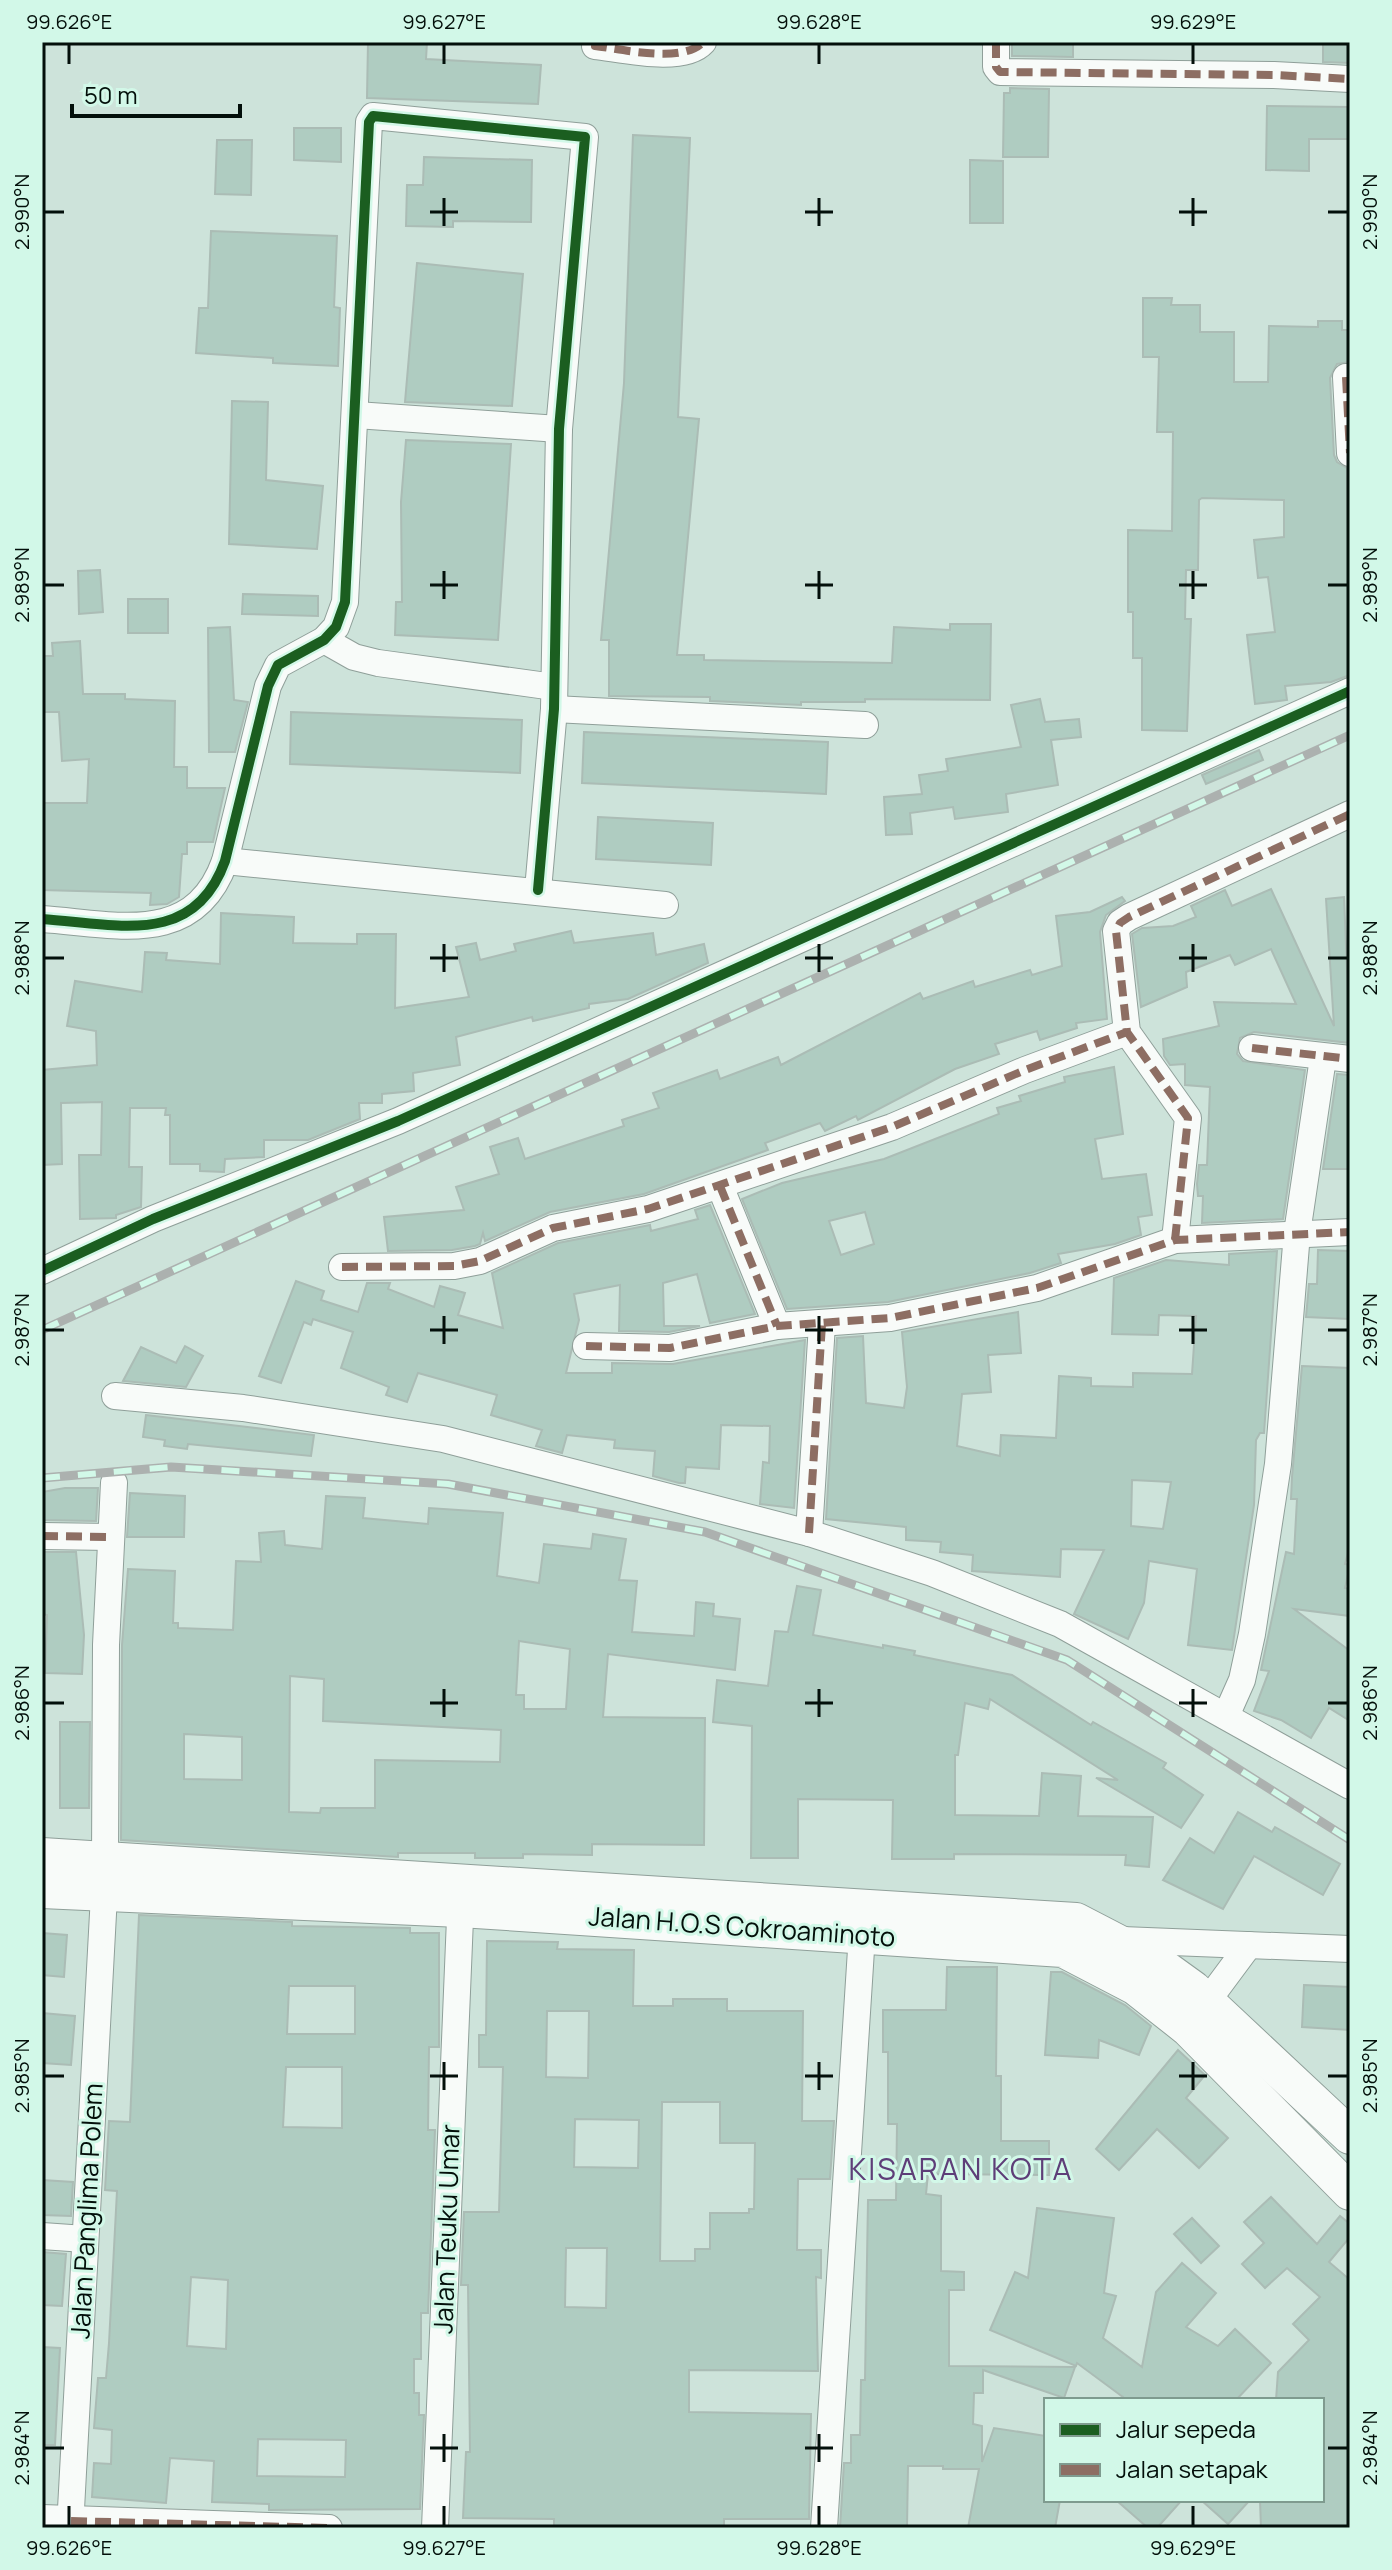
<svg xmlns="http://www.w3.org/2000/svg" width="1392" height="2570" font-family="Manrope,sans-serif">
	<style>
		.building { fill: #afccc1; stroke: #abbcb5; stroke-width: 2; fill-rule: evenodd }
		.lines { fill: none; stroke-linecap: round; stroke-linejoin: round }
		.minor-casing { stroke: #8f9f99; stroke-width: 28 }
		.secondary-casing { stroke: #8f9f99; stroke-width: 38 }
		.minor { stroke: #f8fbf9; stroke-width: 26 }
		.secondary { stroke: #f8fbf9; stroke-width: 36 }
		.rail-casing { stroke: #acb1af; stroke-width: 9 }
		.rail { stroke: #d2f8e8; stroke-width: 6; stroke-dasharray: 18; stroke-linecap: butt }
		.quiet { stroke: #8d6e63; stroke-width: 8; stroke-dasharray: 16 8; stroke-linecap: butt }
		.cycleway-casing { stroke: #d2f8e8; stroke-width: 15 }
		.cycleway { stroke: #1b5e20; stroke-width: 10 }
		.ticks { fill: none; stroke: #030f0a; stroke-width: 3 }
		.labels { text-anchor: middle; stroke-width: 6; stroke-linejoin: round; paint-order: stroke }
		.street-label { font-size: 26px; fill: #030f0a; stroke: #d2f8e8 }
		.quarter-label { font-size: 30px; letter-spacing: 2px; fill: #5e3e78; stroke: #d2f8e8 }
		.neatline { fill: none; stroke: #030f0a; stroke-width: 3 }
		.ticks-label { font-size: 20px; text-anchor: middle; fill: #030f0a }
	</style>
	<rect width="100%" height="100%" fill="#cde3da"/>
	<g class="building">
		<polygon points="368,42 427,42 426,59 541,65 538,104 367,98"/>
		<polygon points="1012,42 1073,42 1073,57 1012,56"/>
		<polygon points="1323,42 1350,42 1350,63 1323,62"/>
		<polygon points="1010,88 1049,89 1048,157 1003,157 1004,93 1010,93"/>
		<polygon points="1267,106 1350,107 1350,139 1309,139 1309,171 1266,170"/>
		<polygon points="294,128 341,128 341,162 294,160"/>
		<polygon points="633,135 690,138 678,417 699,419 677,655 704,655 704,660 892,663 894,627 950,630 950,624 991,624 990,700 865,699 865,702 801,702 801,705 710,701 710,697 609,696 609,640 601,640 624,383"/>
		<polygon points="217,140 252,140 251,195 215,194"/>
		<polygon points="424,157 532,160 531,222 453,221 453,227 406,226 407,185 423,185"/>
		<polygon points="970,160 1003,161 1003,223 970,223"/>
		<polygon points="211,231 337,236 334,307 340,308 338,366 273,363 273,358 196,353 199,308 208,308"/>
		<polygon points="417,263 523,274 512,406 405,402"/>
		<polygon points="1143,298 1172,298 1171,305 1200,305 1200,332 1234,332 1234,382 1268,382 1269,326 1318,327 1318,321 1342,321 1342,330 1350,330 1350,362 1337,364 1330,378 1334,455 1337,462 1347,468 1350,675 1331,682 1285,686 1287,700 1255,704 1247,635 1275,632 1268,577 1258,578 1254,540 1284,537 1284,500 1202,498 1199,500 1198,570 1186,570 1185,619 1191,619 1187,731 1142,730 1142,658 1133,658 1133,612 1128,612 1128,530 1172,531 1173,432 1157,432 1159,357 1143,357"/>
		<polygon points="232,401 268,402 266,480 323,486 317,549 229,544"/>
		<polygon points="406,440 511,444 498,640 395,635 396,602 402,602 401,502"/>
		<polygon points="100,570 103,612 79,614 78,571"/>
		<polygon points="243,594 318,596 318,616 242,614"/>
		<rect x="128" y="599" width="40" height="34"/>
		<polygon points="230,627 234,700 248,702 235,752 209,752 208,628"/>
		<polygon points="80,641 83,694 125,694 125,699 175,701 174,767 187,767 187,788 225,788 213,842 187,842 187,854 182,854 179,897 167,904 150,905 151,893 42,890 42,803 87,803 89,759 62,761 59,712 42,712 42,656 53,656 52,643"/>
		<polygon points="1040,699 1045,722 1079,719 1081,737 1051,740 1058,785 1006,794 1008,812 955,819 953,807 910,813 912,834 886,835 884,797 922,794 919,775 948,771 946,759 1021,747 1011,705"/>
		<polygon points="291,712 522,720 520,773 290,764"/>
		<polygon points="584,732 828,742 826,794 582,783"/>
		<polygon points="1259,750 1263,760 1206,784 1202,775"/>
		<polygon points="598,817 713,823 711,865 596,859"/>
		<polygon points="1271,889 1334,1026 1326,899 1344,897 1350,1043 1254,1032 1240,1038 1237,1054 1243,1061 1305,1070 1283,1219 1202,1223 1203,1196 1198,1196 1197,1184 1199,1165 1207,1165 1210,1087 1185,1085 1185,1064 1170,1065 1164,1056 1163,1039 1219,1026 1214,1002 1296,1004 1271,949 1235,965 1230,955 1186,972 1187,987 1141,1007 1132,934 1142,928 1173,926 1196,917 1191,906 1225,890 1232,906"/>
		<polygon points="1122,897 1125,901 1106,915 1100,932 1107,1019 1076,1023 1077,1028 1040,1040 1037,1031 995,1044 999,1054 955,1069 858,1120 856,1116 825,1131 820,1123 765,1143 768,1150 644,1194 550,1212 485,1241 483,1233 480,1244 475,1246 452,1250 388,1251 384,1217 464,1210 456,1187 499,1174 490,1147 518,1138 525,1159 624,1126 622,1120 659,1108 653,1093 717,1070 720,1079 778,1057 781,1065 920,993 923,999 973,981 975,987 1030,970 1032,975 1062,966 1056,916 1090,912"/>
		<polygon points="221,913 294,917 293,943 357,944 357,934 396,934 395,1008 469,997 456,947 476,943 480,960 516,951 514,944 571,931 574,943 653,933 656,955 704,944 708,963 628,999 589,1004 589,1008 533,1021 532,1017 456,1037 460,1065 413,1073 414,1091 382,1094 382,1103 359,1103 360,1119 308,1140 264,1140 264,1157 225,1159 224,1172 200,1171 200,1164 170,1164 170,1115 165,1115 166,1108 130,1108 129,1167 142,1167 141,1207 116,1215 116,1218 80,1219 79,1155 101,1155 102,1102 61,1103 62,1164 42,1165 42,1070 97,1065 96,1031 67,1026 75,981 142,992 145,952 167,953 166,960 220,964"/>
		<path d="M1114,1067L1123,1134L1095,1139L1102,1179L1146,1174L1152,1215L1138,1217L1141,1235L1115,1244L1058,1254L1061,1263L1030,1273L888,1302L787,1309L742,1199L782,1183L884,1159L999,1114L997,1108L1021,1101L1019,1096L1065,1082L1064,1077ZM865,1212L874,1244L841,1255L829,1221Z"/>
		<polygon points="1337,1074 1350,1075 1350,1169 1323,1169"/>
		<polygon points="710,1205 755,1314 710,1323 697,1274 663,1283 664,1326 700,1326 669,1332 619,1331 620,1285 574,1294 579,1320 566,1373 612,1373 612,1363 673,1364 805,1340 794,1508 760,1504 763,1462 769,1463 770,1426 721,1425 719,1469 686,1467 685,1483 679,1483 653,1476 655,1451 614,1448 615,1440 567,1435 562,1453 536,1446 542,1430 491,1415 497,1395 418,1373 407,1402 386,1395 389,1387 341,1368 353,1332 313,1319 311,1325 304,1322 281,1383 259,1376 296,1281 324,1291 321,1300 358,1312 367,1283 390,1283 388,1289 434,1307 440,1286 465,1293 458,1315 503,1328 492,1273 558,1243 650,1225 651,1231 698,1219 695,1210"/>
		<polygon points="1318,1250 1350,1251 1350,1319 1306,1317 1309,1284 1317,1284"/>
		<path d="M1277,1251L1264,1433H1260L1256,1440L1254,1505L1232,1650L1188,1645L1197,1569L1149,1561L1144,1603L1128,1639L1074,1614L1104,1550L1061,1549L1060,1577L972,1571L973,1555L940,1552L941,1542L906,1540V1527L826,1519L837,1338L863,1336L866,1403L904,1408L907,1387L902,1332L1018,1312L1021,1353L988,1355L991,1392L962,1394L957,1446L1000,1456L1001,1435L1056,1438L1059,1376L1091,1378V1386L1133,1387V1373L1192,1374L1196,1316L1159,1315L1158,1335L1112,1334L1114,1278L1166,1260L1229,1265V1254ZM1132,1480L1171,1482L1163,1529L1131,1526Z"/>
		<polygon points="185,1346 203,1356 186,1387 123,1381 141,1347 176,1363"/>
		<polygon points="1302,1366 1350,1368 1350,1545 1345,1564 1350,1565 1345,1588 1350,1589 1350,1616 1294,1609 1350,1651 1350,1721 1329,1708 1311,1738 1281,1720 1254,1711 1269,1671 1261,1670 1286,1552 1294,1554 1297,1499 1291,1499 1292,1477"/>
		<polygon points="146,1415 314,1435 311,1456 188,1444 187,1449 164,1446 165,1440 143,1437"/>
		<polygon points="65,1488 98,1488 96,1521 42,1520 42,1492"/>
		<polygon points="130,1493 185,1496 184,1537 127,1537"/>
		<path d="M326,1496L365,1498L363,1518L428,1524L429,1508L503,1513L497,1576L539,1583L544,1544L591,1549L593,1534L626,1539L619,1580L637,1581L632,1632L694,1636L696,1602L714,1604L713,1616L740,1619L735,1670L608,1654L603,1717L705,1718L704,1845L592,1844V1855L523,1854V1858H475V1853H398V1857L121,1840L122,1645L128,1569L175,1571L173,1623H178V1628L233,1630L236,1561L261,1562L259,1533L284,1531L285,1545L322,1549ZM519,1641L570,1649L566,1709H524V1695H516ZM290,1676L324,1679L323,1721L501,1730L500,1762L375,1760V1808H321L320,1813L289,1812ZM184,1734L242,1737V1780L184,1779Z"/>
		<polygon points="42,1552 76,1552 84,1635 82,1674 45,1673 47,1615 42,1614"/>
		<polygon points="797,1586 821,1590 813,1635 883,1648 883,1645 915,1651 914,1655 1012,1675 1091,1725 1093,1722 1166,1763 1163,1768 1203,1795 1181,1828 1096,1778 1118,1780 990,1699 988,1709 965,1703 958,1755 955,1755 955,1815 1039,1816 1042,1773 1081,1776 1078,1816 1153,1817 1149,1867 1125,1865 1126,1855 954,1854 954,1859 892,1859 893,1800 798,1799 798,1858 751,1858 752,1726 713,1722 717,1680 768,1686 775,1631 788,1632"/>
		<polygon points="60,1722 90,1722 89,1808 60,1808"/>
		<polygon points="1238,1812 1272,1832 1275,1827 1340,1864 1323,1895 1254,1856 1223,1909 1163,1880 1190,1838 1214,1853"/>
		<path d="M139,1915L292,1922V1926L410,1928V1933H439V2047H429L428,2130H435L428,2313H421V2359H414V2393H419V2415H424L420,2509L269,2510V2504L212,2502L214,2461L170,2458L166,2503L92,2497L94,2463L111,2464L112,2430L94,2428L98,2378H106L109,2343L117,2191L105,2190L109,2121L130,2122ZM289,1986H355V2034H287ZM286,2067H342V2128L283,2127ZM191,2277L228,2280L226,2349L187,2346ZM258,2439L346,2440L345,2477L257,2476Z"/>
		<polygon points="42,1933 67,1935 64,1977 42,1975"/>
		<path d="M487,1941L558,1942L557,1949L634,1950L633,2006H673V1999H727V2011H803L802,2121H834L830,2179H798L797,2250H821V2278L816,2277L818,2371L689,2370V2412L811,2414L809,2519H724V2528H554V2519L463,2518L466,2452H470L468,2285H461L464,2212H499L503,2067H479V2035H486ZM547,2011H589L588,2078L546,2077ZM662,2102H720V2143H755L754,2209H749V2213H710V2249H695V2261H660ZM575,2119L639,2120L638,2168L574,2167ZM566,2248H607L606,2308L565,2307Z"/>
		<polygon points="947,1967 997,1967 996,2076 1001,2076 1001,2141 1049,2141 1049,2175 928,2174 926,2194 941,2196 941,2271 964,2272 964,2290 949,2290 949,2366 1075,2367 1064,2398 983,2370 983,2393 974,2393 973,2424 982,2426 982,2462 994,2428 1046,2436 1046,2500 1060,2500 1055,2528 968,2528 979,2469 943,2469 943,2466 908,2466 907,2528 840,2528 844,2463 851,2463 851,2435 860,2435 861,2380 865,2380 868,2200 896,2200 897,2124 888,2124 888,2052 883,2052 883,2010 946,2010"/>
		<polygon points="1051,1972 1062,1972 1125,2005 1151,2026 1139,2055 1099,2040 1098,2058 1045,2055"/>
		<polygon points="1304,1985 1350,1987 1350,2030 1302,2027"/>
		<polygon points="42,2013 75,2016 71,2065 42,2063"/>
		<polygon points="1178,2050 1205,2075 1186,2098 1228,2138 1199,2168 1157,2129 1119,2170 1096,2149"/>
		<polygon points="42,2180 73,2182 71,2216 42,2215"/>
		<polygon points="1271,2197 1317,2244 1340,2216 1350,2224 1350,2237 1329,2262 1350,2280 1350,2528 1261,2528 1260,2500 1322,2500 1322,2400 1276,2400 1278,2372 1309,2340 1293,2324 1320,2297 1287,2268 1265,2288 1242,2264 1264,2243 1244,2222"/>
		<polygon points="1037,2208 1114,2218 1104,2293 1116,2296 1103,2338 1142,2367 1156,2292 1182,2263 1216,2293 1186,2327 1218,2346 1235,2329 1271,2363 1236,2400 1127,2400 1077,2363 1076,2366 990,2330 1015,2272 1028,2278"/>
		<polygon points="1192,2218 1219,2246 1201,2263 1174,2234"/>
		<polygon points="42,2252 66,2254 62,2306 42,2305"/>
		<polygon points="42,2347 60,2348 55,2445 42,2445"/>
		<polygon points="1116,2500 1182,2500 1157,2528 1148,2528"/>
		<polygon points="1201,2500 1250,2500 1228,2524"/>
	</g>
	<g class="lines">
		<g class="minor-casing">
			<g id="minor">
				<path d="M596,42L595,46C622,49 683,64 703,42"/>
				<polyline points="996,42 996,67 1000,72 1274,75 1350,79"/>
				<polyline points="1346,377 1350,453"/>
				<polyline points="356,415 559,429"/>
				<polyline points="324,640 354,657 378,663 554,687"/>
				<polyline points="554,709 865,725"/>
				<polyline points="225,861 665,905"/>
				<path d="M42,919C116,924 194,948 225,861L268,686L278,665L324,640L336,627L345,602L369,122L373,116L585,137L559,429L554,709L538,890"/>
				<polyline points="1252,1048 1350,1059"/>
				<polyline points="720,1186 777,1326"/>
				<polyline points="1175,1240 1188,1118 1127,1032 1116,931 1120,923 1129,917 1350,814"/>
				<polyline points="342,1267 454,1266 480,1261 553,1228 648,1209 892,1127 1025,1070 1127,1032"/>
				<polyline points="42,1271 153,1219 398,1121 1350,691"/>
				<polyline points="586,1346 670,1348 777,1326 890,1318 1037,1288 1175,1240 1350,1232"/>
				<polyline points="115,1396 243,1408 443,1439 809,1533 932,1573 1060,1624 1350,1786"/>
				<polyline points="809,1533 822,1324"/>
				<polyline points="42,1536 111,1537"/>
				<polyline points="1226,1716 1242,1680 1252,1634 1278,1464 1297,1233 1323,1058"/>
				<polyline points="105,1859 106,1645 114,1483"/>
				<polyline points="1122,1940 1350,1949"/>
				<polyline points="1197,2015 1249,1945"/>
				<polyline points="42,2236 85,2239"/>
				<polyline points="42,2518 329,2528"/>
				<polyline points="70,2528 104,1895"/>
				<polyline points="435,2528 461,1894"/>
				<polyline points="824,2528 862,1934"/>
			</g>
		</g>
		<g class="secondary-casing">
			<g id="secondary">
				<polyline points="42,1856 1076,1921 1157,1963 1193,1989 1350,2136"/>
				<polyline points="42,1890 460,1909 1063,1949 1136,1987 1188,2028 1350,2192"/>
			</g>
		</g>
		<use href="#minor" class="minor"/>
		<use href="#secondary" class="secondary"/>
		<g class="rail-casing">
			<g id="rail">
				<polyline points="42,1330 1350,735"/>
				<polyline points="42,1478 171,1467 448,1484 705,1532 1067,1660 1350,1840"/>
			</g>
		</g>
		<use href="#rail" class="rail"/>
		<g class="quiet">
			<path d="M596,42L595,46C622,49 683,64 703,42"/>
			<polyline points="996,42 996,67 1000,72 1274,75 1350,79"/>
			<polyline points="1346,377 1350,453"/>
			<polyline points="1252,1048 1350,1059"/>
			<polyline points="720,1186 777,1326"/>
			<polyline points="1175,1240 1188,1118 1127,1032 1116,931 1120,923 1129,917 1350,814"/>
			<polyline points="342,1267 454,1266 480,1261 553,1228 648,1209 892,1127 1025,1070 1127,1032"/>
			<polyline points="586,1346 670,1348 777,1326 890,1318 1037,1288 1175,1240 1350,1232"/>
			<polyline points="809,1533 822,1324"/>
			<polyline points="42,1536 111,1537"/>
			<polyline points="71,2521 329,2528"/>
		</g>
		<g class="cycleway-casing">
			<g id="cycleway">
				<path d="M42,919C116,924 194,948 225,861L268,686L278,665L324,640L336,627L345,602L369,122L373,116L585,137L559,429L554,709L538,890"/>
				<polyline points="42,1271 153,1219 398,1121 1350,691"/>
			</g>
		</g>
		<use href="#cycleway" class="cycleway"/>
	</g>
	<path class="ticks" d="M69,44V64M444,44V64M819,44V64M1193,44V64M444,198V226M819,198V226M1193,198V226M44,212H64M430,212H458M805,212H833M1179,212H1207M1328,212H1348M444,571V599M819,571V599M1193,571V599M44,585H64M430,585H458M805,585H833M1179,585H1207M1328,585H1348M444,944V972M819,944V972M1193,944V972M44,958H64M430,958H458M805,958H833M1179,958H1207M1328,958H1348M444,1316V1344M819,1316V1344M1193,1316V1344M44,1330H64M430,1330H458M805,1330H833M1179,1330H1207M1328,1330H1348M444,1689V1717M819,1689V1717M1193,1689V1717M44,1703H64M430,1703H458M805,1703H833M1179,1703H1207M1328,1703H1348M444,2062V2090M819,2062V2090M1193,2062V2090M44,2076H64M430,2076H458M805,2076H833M1179,2076H1207M1328,2076H1348M444,2434V2462M819,2434V2462M44,2448H64M430,2448H458M805,2448H833M1328,2448H1348M69,2506V2526M444,2506V2526M819,2506V2526M1193,2506V2526"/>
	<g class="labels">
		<g class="street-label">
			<text transform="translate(742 1927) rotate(4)" y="9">Jalan H.O.S Cokroaminoto</text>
			<text transform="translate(87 2211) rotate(-87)" y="9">Jalan Panglima Polem</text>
			<text transform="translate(447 2229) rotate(-88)" y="9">Jalan Teuku Umar</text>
		</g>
		<g class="quarter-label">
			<text x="961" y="2180">KISARAN KOTA</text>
		</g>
	</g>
	<rect width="1392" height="2570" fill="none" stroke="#d2f8e8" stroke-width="88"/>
	<rect x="1044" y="2398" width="280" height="104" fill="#d2f8e8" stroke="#7f9b8f" stroke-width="2"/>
	<rect x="1060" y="2424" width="40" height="12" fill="#1b5e20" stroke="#7f9b8f" stroke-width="2"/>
	<text x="1116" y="2438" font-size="24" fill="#030f0a">Jalur sepeda</text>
	<rect x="1060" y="2464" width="40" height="12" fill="#8d6e63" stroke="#7f9b8f" stroke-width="2"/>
	<text x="1116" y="2478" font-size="24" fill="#030f0a">Jalan setapak</text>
	<path d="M72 104v12h168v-12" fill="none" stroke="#030f0a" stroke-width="4"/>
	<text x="84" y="104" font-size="24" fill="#030f0a" stroke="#d2f8e8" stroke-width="6" paint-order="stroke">50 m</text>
	<rect x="44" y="44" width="1304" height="2482" class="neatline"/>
	<g class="ticks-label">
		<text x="69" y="29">99.626°E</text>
		<text x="444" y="29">99.627°E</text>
		<text x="819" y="29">99.628°E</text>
		<text x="1193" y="29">99.629°E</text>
		<text transform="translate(22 212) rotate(-90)" y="7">2.990°N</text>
		<text transform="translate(1370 212) rotate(-90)" y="7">2.990°N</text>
		<text transform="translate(22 585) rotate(-90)" y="7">2.989°N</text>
		<text transform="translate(1370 585) rotate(-90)" y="7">2.989°N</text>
		<text transform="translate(22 958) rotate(-90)" y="7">2.988°N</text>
		<text transform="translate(1370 958) rotate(-90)" y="7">2.988°N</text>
		<text transform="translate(22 1330) rotate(-90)" y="7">2.987°N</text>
		<text transform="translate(1370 1330) rotate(-90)" y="7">2.987°N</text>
		<text transform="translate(22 1703) rotate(-90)" y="7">2.986°N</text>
		<text transform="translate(1370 1703) rotate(-90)" y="7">2.986°N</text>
		<text transform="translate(22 2076) rotate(-90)" y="7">2.985°N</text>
		<text transform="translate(1370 2076) rotate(-90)" y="7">2.985°N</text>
		<text transform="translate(22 2448) rotate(-90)" y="7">2.984°N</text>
		<text transform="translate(1370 2448) rotate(-90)" y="7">2.984°N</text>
		<text x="69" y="2555">99.626°E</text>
		<text x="444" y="2555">99.627°E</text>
		<text x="819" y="2555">99.628°E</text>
		<text x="1193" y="2555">99.629°E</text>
	</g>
</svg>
